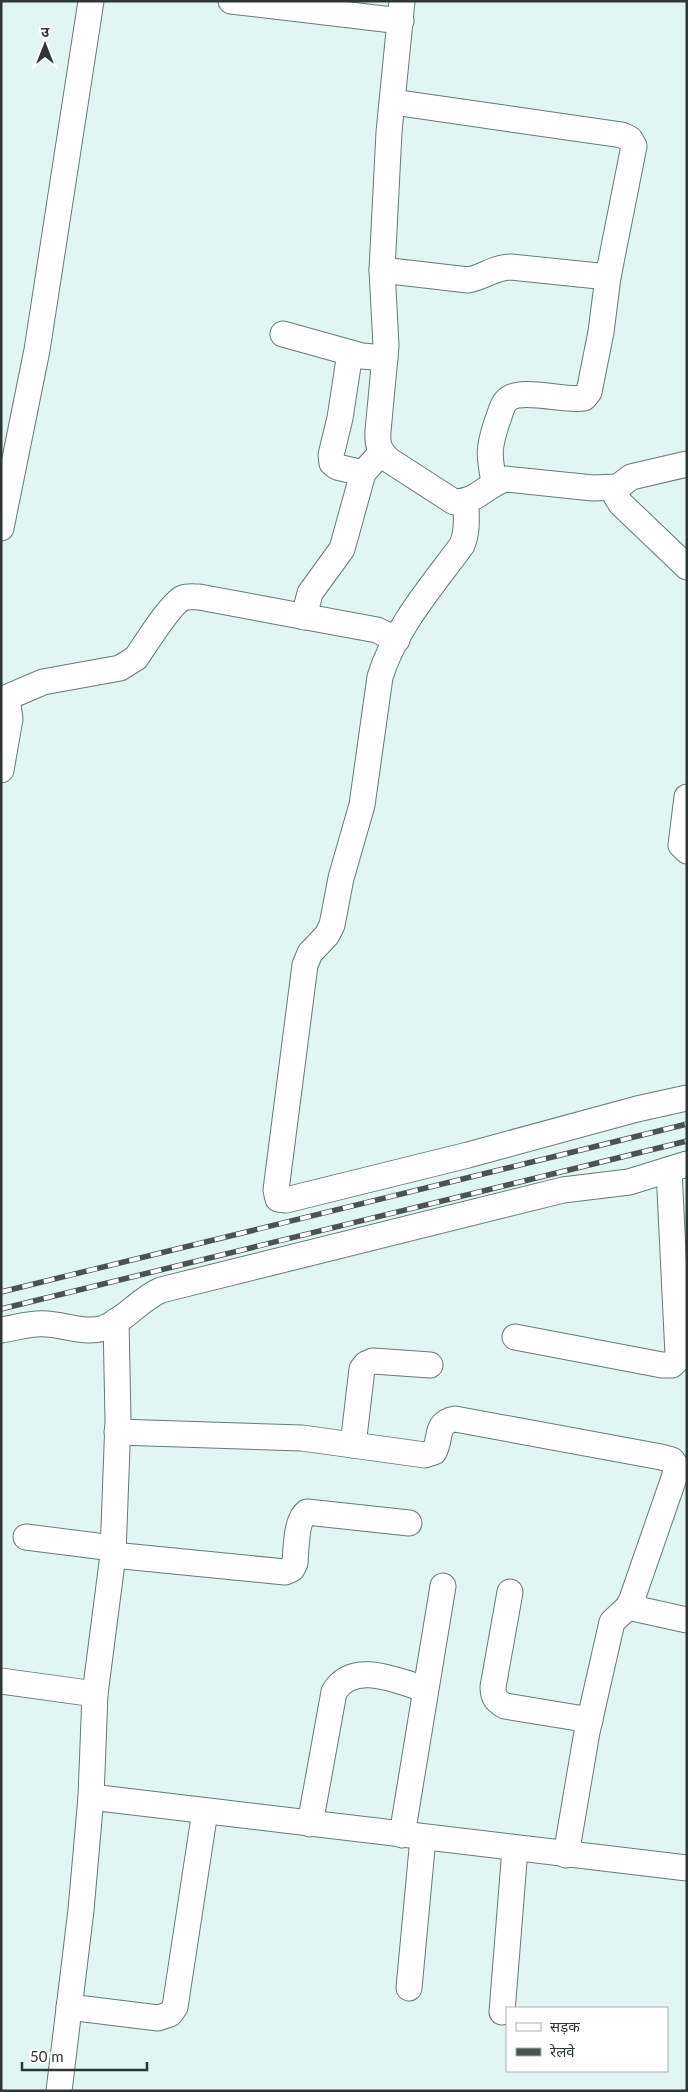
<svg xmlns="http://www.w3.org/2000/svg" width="688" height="2092" font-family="Lato,'Noto Sans Devanagari',sans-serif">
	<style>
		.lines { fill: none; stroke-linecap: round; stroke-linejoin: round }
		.minor-casing { stroke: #667a76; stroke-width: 27 }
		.minor { stroke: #fff; stroke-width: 25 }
		.rail-casing { stroke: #495452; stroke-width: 5.5 }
		.rail { stroke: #fff; stroke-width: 4; stroke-dasharray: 11; stroke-linecap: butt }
	</style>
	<rect width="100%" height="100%" fill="#e1f6f2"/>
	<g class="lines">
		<g class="minor-casing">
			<g id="minor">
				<polyline points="231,1 401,21"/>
				<path d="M402,1L389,132L382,270L386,346L378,431C377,444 379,451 389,460L454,502C478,502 485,485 506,479L593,488L618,487"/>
				<path d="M393,102L622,135L630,139L634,146L608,277L601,332L589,392L584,398C564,402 519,386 506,401C501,406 500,416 497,422C488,449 489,455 494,482"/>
				<path d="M382,270L468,280C484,277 495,267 511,267L608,277"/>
				<polyline points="283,334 362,356 385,358"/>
				<polyline points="350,353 340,418 331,455 332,463 337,467 363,473"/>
				<polyline points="687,464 631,477 618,487 616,496 621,504 687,567"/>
				<path d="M466,502C466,517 468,531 462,545C432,586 395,628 380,677L362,805L341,878L332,925L327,935L310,953L305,965L276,1190L278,1199L286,1200L468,1155L637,1109L687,1098"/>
				<polyline points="1,528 37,350 91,1"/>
				<polyline points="304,617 310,593 342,549 363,473 381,453"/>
				<path d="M1,700L43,682L120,668L136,658C145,645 171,603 183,598C188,596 194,597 199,597L377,630L397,640"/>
				<polyline points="1,770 10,719 7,698"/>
				<polyline points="687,797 681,845 687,851"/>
				<path d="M1,1330C16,1328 32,1322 47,1324C64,1325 86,1334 104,1328C125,1320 140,1299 161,1290L563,1190L629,1182L687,1164"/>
				<polyline points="515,1337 662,1365 672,1365 676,1361 678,1355 669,1170"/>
				<path d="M117,1432L302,1438L425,1455L434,1452C442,1438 434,1423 455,1419L661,1457L672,1460L677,1467L674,1478L632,1599L628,1607L612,1622L587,1732L566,1855"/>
				<polyline points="353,1445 362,1369 366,1364 373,1361 430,1365"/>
				<polyline points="26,1537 113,1548"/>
				<path d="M113,1555L285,1572L292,1569L295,1563C296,1550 296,1519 307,1512L409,1523"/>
				<path d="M510,1592L493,1687C493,1697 496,1701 505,1706L590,1720"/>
				<polyline points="628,1607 687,1620"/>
				<polyline points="1,1681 95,1694"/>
				<polyline points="91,1797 687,1868"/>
				<path d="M310,1824L334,1692C353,1660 397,1681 425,1689"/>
				<polyline points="402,1835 443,1586"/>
				<polyline points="409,1988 423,1838"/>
				<polyline points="69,2007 158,2018 170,2014 175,2007 205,1811"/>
				<polyline points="502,2012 515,1849"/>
				<polyline points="59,2091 81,1910 91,1797 95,1694 113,1555 118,1420 116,1321"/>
			</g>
		</g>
		<use href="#minor" class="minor"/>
		<g class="rail-casing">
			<g id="rail">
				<polyline points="1,1292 687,1124"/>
				<polyline points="1,1309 687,1141"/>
			</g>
		</g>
		<use href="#rail" class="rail"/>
	</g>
	<rect width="688" height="2092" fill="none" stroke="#2e3735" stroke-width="5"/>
	<rect x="506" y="2007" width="162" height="65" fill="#ffffff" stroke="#abafae"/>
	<rect x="516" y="2023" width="25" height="8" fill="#ffffff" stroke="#abafae"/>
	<text x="550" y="2032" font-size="15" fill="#2e3735">सड़क</text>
	<rect x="516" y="2048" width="25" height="8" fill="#495452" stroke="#abafae"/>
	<text x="550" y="2057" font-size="15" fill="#2e3735">रेलवे</text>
	<g transform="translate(45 45)" stroke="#ffffff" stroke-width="4" paint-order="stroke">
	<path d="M0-4L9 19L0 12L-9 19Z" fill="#2e3735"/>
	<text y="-8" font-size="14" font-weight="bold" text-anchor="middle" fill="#2e3735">उ</text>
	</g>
	<path d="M22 2062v8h125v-8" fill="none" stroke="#2e3735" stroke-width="2.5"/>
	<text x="30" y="2062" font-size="15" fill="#2e3735" stroke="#ffffff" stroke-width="4" paint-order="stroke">50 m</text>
</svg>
